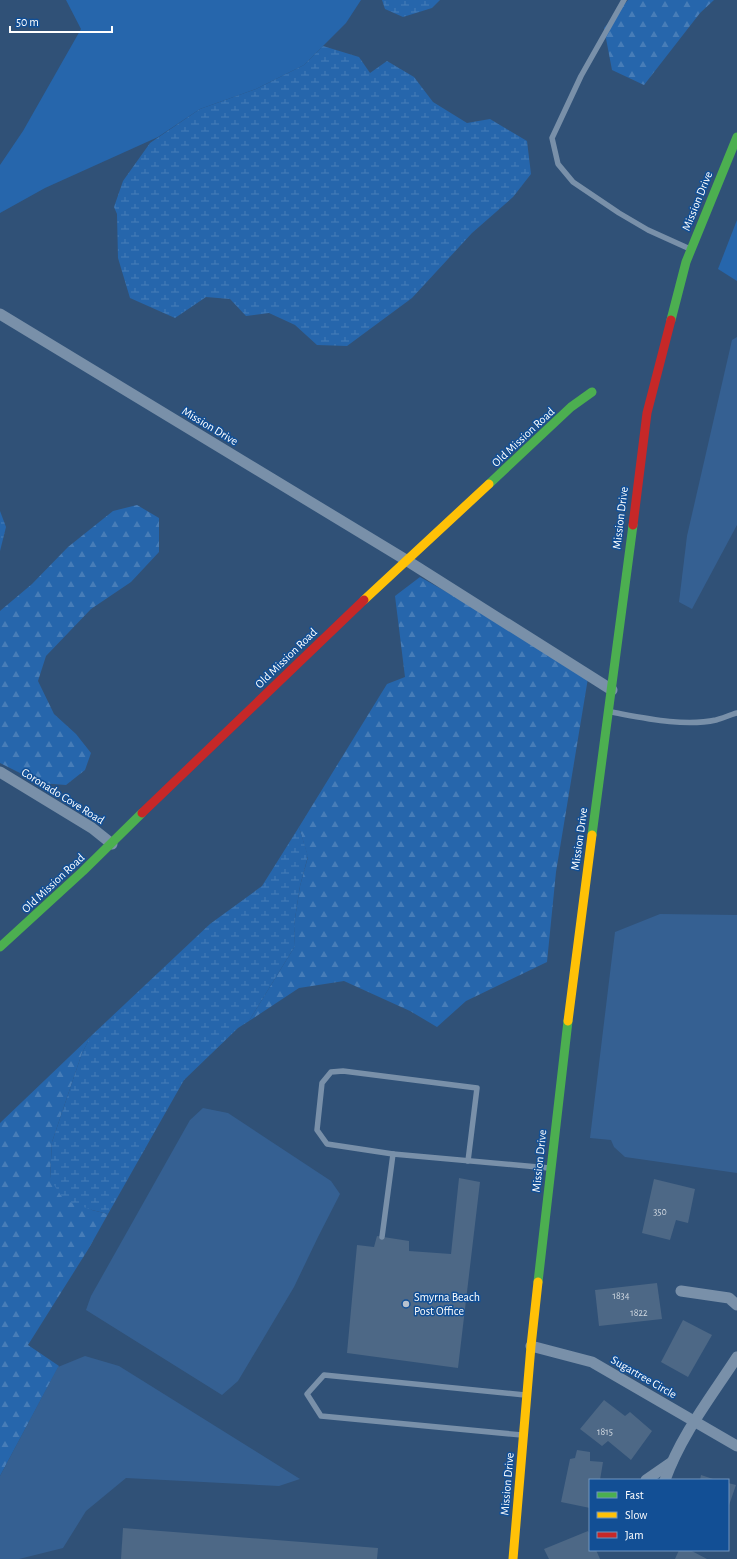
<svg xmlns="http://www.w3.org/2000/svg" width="737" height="1559" font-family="'Alegreya Sans',sans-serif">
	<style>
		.grass { fill: #2666ac }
		.forest { fill: url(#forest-firs) }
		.wetland { fill: url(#wetland-marsh) }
		.water { fill: #356092 }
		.building { fill: #4d6886 }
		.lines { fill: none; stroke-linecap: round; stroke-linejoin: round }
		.lane { stroke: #7990a9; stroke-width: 5.5 }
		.street { stroke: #7990a9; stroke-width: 11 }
		.fast { stroke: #4caf50; stroke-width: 9 }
		.slow { stroke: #ffc107; stroke-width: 9 }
		.jam { stroke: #c62828; stroke-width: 9 }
		.poi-dot { fill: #b7c2cf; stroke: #124f95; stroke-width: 1.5 }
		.labels { text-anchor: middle; stroke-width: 3; stroke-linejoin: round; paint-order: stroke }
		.number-label { font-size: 10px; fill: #d2d9e1 }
		.street-label { font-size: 12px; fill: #fff; stroke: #124f95 }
		.poi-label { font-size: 12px; fill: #fff; stroke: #124f95; text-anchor: start }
	</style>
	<defs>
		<pattern id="forest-firs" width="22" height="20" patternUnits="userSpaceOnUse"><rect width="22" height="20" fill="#2666ac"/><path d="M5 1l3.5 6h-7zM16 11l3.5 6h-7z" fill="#477db8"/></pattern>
		<pattern id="wetland-marsh" width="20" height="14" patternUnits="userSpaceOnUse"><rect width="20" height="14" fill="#2666ac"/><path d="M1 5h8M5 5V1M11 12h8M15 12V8" fill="none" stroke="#477db8"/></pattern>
	</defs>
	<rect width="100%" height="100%" fill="#305177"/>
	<g class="grass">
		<polygon points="66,0 361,0 346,23 304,65 256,89 200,109 158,137 45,188 0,213 0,165 23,131 81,29"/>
		<polygon points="737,220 737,281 718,269"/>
	</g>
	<g class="forest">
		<polygon points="628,0 714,0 700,13 644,85 612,70 604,28"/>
		<polygon points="137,505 159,518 159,552 131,582 91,609 46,656 38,681 54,714 76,734 91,753 85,770 66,785 40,783 0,763 0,611 32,584 68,547 113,511"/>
		<polygon points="420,577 589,672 556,872 547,962 466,1001 437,1027 410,1011 344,981 299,988 249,1021 295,946 294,925 300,886 308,857 299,827 387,684 405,677 395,596"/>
		<polygon points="91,1036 82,1053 52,1142 50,1178 92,1210 108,1214 89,1248 28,1345 59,1366 0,1476 0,1123"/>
	</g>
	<g class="wetland">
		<polygon points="382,0 440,0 432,8 403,17 385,9"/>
		<polygon points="323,46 359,57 370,73 387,61 414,77 433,102 467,123 490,119 527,141 531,174 513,197 472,233 412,298 347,346 317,345 295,325 269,313 246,316 230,299 206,297 175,318 130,298 118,258 117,214 114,207 123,181 150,143 200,109 256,89 304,65"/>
		<polygon points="0,511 6,527 0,551"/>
		<polygon points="299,827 308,856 300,886 294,925 295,946 249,1021 238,1028 184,1080 108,1214 92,1210 64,1200 50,1179 52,1142 82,1053 91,1036 210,924 262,886"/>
	</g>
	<g class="water">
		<polygon points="737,337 737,525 692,609 679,602 687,536 732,340"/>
		<polygon points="660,914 737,915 737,1173 625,1157 614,1147 611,1140 590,1138 615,932"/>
		<polygon points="203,1108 228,1113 331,1181 340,1194 318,1237 294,1287 238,1381 222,1395 86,1310 91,1296 190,1120"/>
		<polygon points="85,1356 119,1366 300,1479 279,1486 126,1478 86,1511 63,1548 19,1559 0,1559 0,1476 58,1367"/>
	</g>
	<g class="building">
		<polygon points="459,1178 480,1182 458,1368 347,1353 357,1245 374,1247 377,1236 409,1241 409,1251 451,1254"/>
		<polygon points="654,1179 695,1189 688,1223 676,1220 670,1240 642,1233"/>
		<polygon points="657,1283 662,1319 599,1326 595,1290"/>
		<polygon points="683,1320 712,1335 688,1377 661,1362"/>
		<polygon points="604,1400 625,1416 630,1412 652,1431 631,1460 608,1441 602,1446 580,1429"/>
		<polygon points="577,1450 590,1452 590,1461 603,1462 600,1480 590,1480 590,1508 561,1502 570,1459 575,1458"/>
		<polygon points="701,1475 716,1480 700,1480"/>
		<polygon points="728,1483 736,1485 728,1508"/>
		<polygon points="123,1528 378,1548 377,1559 121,1559"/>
		<polygon points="588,1531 590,1535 590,1550 596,1550 600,1559 549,1559 544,1549"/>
		<polygon points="679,1550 690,1550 707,1559 675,1559"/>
	</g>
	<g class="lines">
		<g class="lane">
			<polyline points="624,0 581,76 552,138 558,164 573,182 619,213 648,230 690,249"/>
			<path d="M611,712C644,718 684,727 716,720C723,718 730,715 737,713"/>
			<polyline points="393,1154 327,1144 317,1130 322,1083 331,1072 343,1071 477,1088 468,1161"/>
			<polyline points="382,1237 393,1154 549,1168"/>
			<polyline points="522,1435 321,1416 307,1394 324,1375 525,1395"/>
		</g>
		<g class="street">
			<polyline points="0,314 406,560 612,690"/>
			<polyline points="0,772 92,828 112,844"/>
			<polyline points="681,1291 729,1298 737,1305"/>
			<polyline points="531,1346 592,1362 737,1446"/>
			<polyline points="646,1480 672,1462"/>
			<path d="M665,1480C681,1435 711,1397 737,1357"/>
		</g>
		<g class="fast">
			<polyline points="671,320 686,262 737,137"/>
			<polyline points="489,484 571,407 592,392"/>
			<polyline points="592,835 633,525"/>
			<polyline points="0,947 83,871 142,813"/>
			<polyline points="538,1282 568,1021"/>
		</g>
		<g class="slow">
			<polyline points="364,600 489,484"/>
			<polyline points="568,1021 592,835"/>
			<polyline points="513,1559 531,1346 538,1282"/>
		</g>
		<g class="jam">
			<polyline points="633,525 647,413 671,320"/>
			<polyline points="142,813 364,600"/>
		</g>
	</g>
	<circle class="poi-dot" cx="406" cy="1304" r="4"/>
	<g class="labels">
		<g class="number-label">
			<text x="660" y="1215">350</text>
			<text x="621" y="1299">1834</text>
			<text x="639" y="1316">1822</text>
			<text x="605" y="1435">1815</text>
		</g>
		<g class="street-label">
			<text transform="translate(697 201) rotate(-68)" y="4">Mission Drive</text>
			<text transform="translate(210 426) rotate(31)" y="4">Mission Drive</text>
			<text transform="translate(523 437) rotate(-43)" y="4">Old Mission Road</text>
			<text transform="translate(620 518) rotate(-83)" y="4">Mission Drive</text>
			<text transform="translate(286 658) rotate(-44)" y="4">Old Mission Road</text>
			<text transform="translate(63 796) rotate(32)" y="4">Coronado Cove Road</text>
			<text transform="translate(579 839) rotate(-82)" y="4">Mission Drive</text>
			<text transform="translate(53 883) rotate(-43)" y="4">Old Mission Road</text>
			<text transform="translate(539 1161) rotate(-84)" y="4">Mission Drive</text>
			<text transform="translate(644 1377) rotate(30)" y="4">Sugartree Circle</text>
			<text transform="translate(507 1484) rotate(-85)" y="4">Mission Drive</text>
		</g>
		<g class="poi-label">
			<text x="414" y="1301">Smyrna Beach<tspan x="414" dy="14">Post Office</tspan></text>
		</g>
	</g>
	<rect x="589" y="1479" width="140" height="72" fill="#124f95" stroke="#7195bf"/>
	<rect x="597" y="1492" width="20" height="6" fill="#4caf50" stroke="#7195bf"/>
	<text x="625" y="1499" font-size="12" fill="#ffffff">Fast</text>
	<rect x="597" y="1512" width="20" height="6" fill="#ffc107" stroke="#7195bf"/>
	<text x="625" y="1519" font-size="12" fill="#ffffff">Slow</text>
	<rect x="597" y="1532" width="20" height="6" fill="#c62828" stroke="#7195bf"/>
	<text x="625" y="1539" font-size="12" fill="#ffffff">Jam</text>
	<path d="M10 26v6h102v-6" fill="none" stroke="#ffffff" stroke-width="2"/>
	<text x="16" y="26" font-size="12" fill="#ffffff" stroke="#124f95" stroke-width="3" paint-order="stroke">50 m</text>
</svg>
